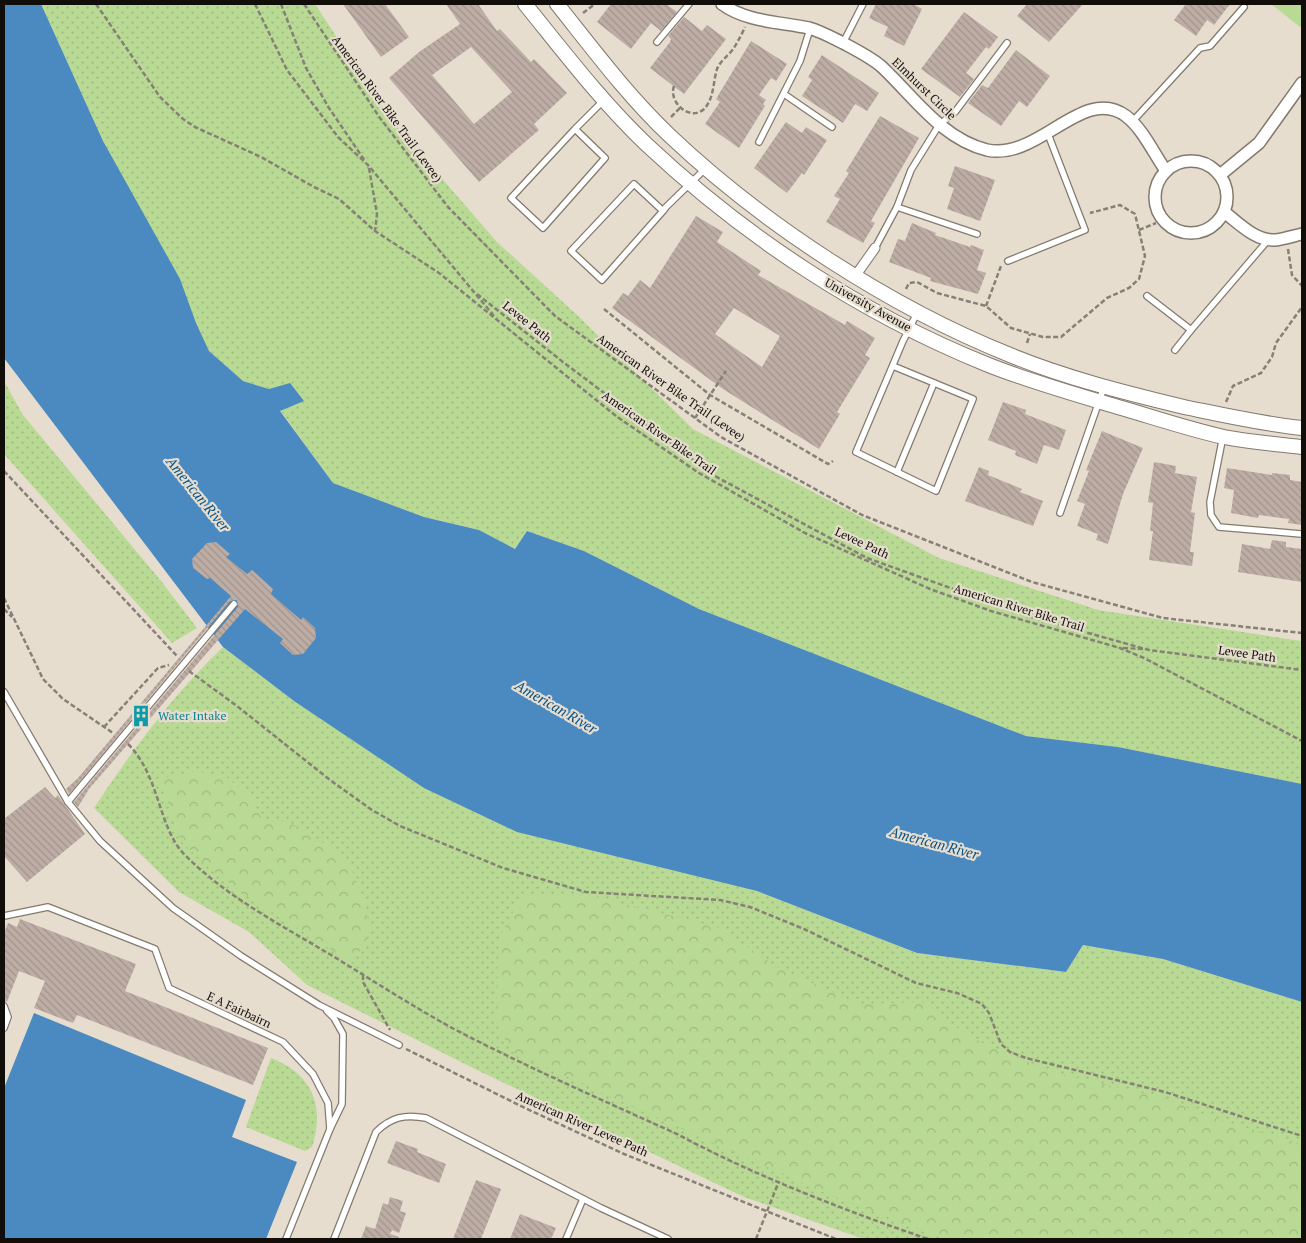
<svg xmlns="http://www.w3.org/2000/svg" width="1306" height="1243" font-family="'PT Serif',serif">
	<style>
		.grass { fill: url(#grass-dots) }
		.forest { fill: url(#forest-crowns) }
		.park { fill: #b9da94 }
		.water { fill: #4b8ac1 }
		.building { fill: url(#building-back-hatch); fill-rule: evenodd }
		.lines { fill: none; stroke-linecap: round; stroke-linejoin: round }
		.service-casing { stroke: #837a6d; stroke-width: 8 }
		.pedestrian-casing { stroke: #837a6d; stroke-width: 11 }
		.minor-casing { stroke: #837a6d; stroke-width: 14 }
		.tertiary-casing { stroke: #837a6d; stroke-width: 16 }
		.path { stroke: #868076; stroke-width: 2.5; stroke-dasharray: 5 2.5; stroke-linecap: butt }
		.service { stroke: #fff; stroke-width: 5.5 }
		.pedestrian { stroke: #fff; stroke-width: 9 }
		.minor { stroke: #fff; stroke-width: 11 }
		.tertiary { stroke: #fff; stroke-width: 14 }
		.service-bridge-casing { stroke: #837a6d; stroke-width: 8; stroke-linecap: butt }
		.service-bridge { stroke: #fff; stroke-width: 5.5 }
		.labels { text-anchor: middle; stroke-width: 4.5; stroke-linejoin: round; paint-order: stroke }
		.street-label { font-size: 12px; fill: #110e09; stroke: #e6ddcf }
		.culture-label { font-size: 12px; fill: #0d838f; stroke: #e6ddcf; text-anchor: start }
		.water-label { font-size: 14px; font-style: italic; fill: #065186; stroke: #e6ddcf }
	</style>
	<defs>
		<pattern id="grass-dots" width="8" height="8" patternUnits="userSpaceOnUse" patternTransform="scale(1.25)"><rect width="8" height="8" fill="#b9da94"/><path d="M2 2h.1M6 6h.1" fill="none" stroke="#9eba7e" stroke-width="1.8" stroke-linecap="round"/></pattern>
		<pattern id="forest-crowns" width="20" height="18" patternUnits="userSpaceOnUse" patternTransform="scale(1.25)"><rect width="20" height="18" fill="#b9da94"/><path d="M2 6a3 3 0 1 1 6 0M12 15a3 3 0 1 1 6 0" fill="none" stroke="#9eba7e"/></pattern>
		<pattern id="building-back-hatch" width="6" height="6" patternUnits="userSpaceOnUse" patternTransform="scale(1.25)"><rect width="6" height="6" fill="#bdada5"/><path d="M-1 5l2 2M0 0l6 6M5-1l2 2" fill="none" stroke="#a1948d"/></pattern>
	</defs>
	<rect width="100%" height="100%" fill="#e6ddcf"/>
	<g class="grass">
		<polygon points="41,4 315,4 391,120 497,242 576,314 693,429 939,558 1098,610 1302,641 1302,784 1118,747 1026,736 699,609 584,551 527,531 515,549 479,530 424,517 333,483 280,410 269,389 243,381 209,351 103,141"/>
		<polygon points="4,381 23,415 161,581 197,628 172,643 4,454"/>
		<path d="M223,647L294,701L757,891L917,953L1066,972L1083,945L1163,959L1302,1002V1239H863L744,1197L479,1071L307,985L249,932L179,892L94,808C133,749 172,696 223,647Z"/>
		<path d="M271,1058C313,1074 325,1107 312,1147L305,1151L246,1127Z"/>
	</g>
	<g class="forest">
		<polygon points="196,771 225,776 252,799 264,822 289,822 325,844 350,865 364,902 371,933 352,963 256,902 209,868 181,841 160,779"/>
		<polygon points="521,896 591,896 717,927 779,968 859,1004 922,1002 949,1023 984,1044 1055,1073 1164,1098 1207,1116 1302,1144 1302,1239 945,1239 820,1191 512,1052 496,1023 499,939"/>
	</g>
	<polygon class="park" points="1271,4 1302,4 1302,25 1300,27"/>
	<g class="water">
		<polygon points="4,4 41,4 103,141 180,279 196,323 209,351 243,381 269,389 290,383 304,401 280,411 333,483 424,517 479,530 515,549 527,531 584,551 699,609 1026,736 1118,747 1302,784 1302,1002 1163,959 1083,945 1066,972 917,953 757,891 517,832 424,788 294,701 223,647 4,358"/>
		<polygon points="34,1013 246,1100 232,1137 297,1162 266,1239 4,1239 4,1088"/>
	</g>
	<g class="building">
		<polygon points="343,4 385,4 409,37 381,57"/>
		<path d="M446,4H478L497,31L500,29L531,62L534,59L567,93L534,124L539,130L479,182L389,78L419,52L460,24ZM471,47L512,92L474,124L432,75Z"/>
		<polygon points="611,4 666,4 677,12 661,31 651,23 631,49 597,22"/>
		<polygon points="876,4 913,4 922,9 904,46 884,36 888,27 869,18"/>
		<polygon points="1027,4 1083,4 1049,42 1017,16"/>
		<polygon points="1186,4 1230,4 1214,25 1207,20 1196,36 1174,20"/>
		<polygon points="964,12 998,37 989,49 986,47 966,73 974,79 960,97 921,69"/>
		<polygon points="684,17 702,31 707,25 726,39 684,94 650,68 670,42 671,39 668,36"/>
		<polygon points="751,41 787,64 776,81 771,78 759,95 766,100 763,104 765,106 739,148 705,124 720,102 716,99"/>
		<polygon points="1016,50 1050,76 1027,107 1019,101 1001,126 968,103 982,85 988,88"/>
		<polygon points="822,55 879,93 867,111 855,104 843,123 802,96 812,80 808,77"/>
		<polygon points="880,116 919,138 871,221 875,223 863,243 826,222 840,199 834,196 849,173 846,171"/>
		<polygon points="786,122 802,133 806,127 827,140 804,175 802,173 787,193 754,168"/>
		<polygon points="955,166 995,180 980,221 947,209 954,188 948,186"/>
		<path d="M696,216L723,232L717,242L761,271L758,275L845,325L847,321L875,338L865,355L870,358L837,412L840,414L819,449L723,389L612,308L623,293L628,296L640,280L650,288ZM734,308L780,336L762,367L715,334Z"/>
		<polygon points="912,223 936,233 935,235 970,247 971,245 984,250 977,270 986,273 978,294 930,281 931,278 889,262 898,239 905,241"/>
		<polygon points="1003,402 1026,410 1025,414 1066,430 1059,450 1044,445 1037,464 1015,455 1016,451 988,440"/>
		<polygon points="1102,431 1143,448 1123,494 1108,544 1096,540 1098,534 1077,526 1085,504 1077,501 1089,471 1086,470"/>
		<polygon points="1154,462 1176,466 1175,473 1197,477 1191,512 1195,513 1190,552 1194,552 1192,566 1149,560 1153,531 1150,531 1153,503 1148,502"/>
		<polygon points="979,467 989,471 988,475 1022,489 1020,492 1043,501 1033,526 965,501"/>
		<polygon points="1227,468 1272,475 1272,473 1290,475 1290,480 1302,482 1302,525 1288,523 1289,519 1259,515 1258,518 1231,513 1234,490 1224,488"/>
		<polygon points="1272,540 1286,542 1286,547 1302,549 1302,582 1238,572 1242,544 1270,549"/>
		<polygon points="216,542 230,554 226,557 247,574 252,570 273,589 271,594 301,620 303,617 315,628 316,638 303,654 293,655 280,643 283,639 245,609 89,789 78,807 74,802 238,607 237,600 230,601 69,794 66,789 78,778 231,596 210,578 207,579 193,568 192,559 207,543"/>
		<polygon points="45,787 55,798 58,795 85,834 27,882 4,856 4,819"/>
		<polygon points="20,919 136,964 125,991 268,1048 253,1085 77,1015 73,1023 34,1008 45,981 19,971 7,1002 4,1001 4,933 8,923 17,927"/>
		<polygon points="396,1141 418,1149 417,1152 446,1164 439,1183 387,1163"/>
		<polygon points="476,1180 501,1189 481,1239 453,1239"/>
		<polygon points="390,1197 403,1201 400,1211 406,1213 399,1233 392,1230 390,1234 399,1237 399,1239 361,1239 366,1226 375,1229 383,1203 388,1205"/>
		<polygon points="520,1214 556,1228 551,1239 510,1239"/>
	</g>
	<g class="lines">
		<g class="service-casing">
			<g id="service">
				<polyline points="657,42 689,4"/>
				<polyline points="843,43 863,4"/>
				<polyline points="784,94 832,127"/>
				<polyline points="1132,122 1200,48 1210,46 1244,7"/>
				<polyline points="575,129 605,158 543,228 511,198 575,129 604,100"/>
				<polyline points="759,142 800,61 810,29"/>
				<polyline points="663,211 634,184 571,251 602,280 663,211 666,207 705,169"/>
				<polyline points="977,234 897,207 911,170 939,125 955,112 1007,43"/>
				<polyline points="875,248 897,207"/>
				<polyline points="1008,261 1085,230 1048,134"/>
				<polyline points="1147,296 1191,330 1269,239"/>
				<polyline points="1175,350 1191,330"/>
				<polyline points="893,366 973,399 936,491 856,452 903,341 917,313"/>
				<polyline points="1223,436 1210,502 1211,515 1219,527 1301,534"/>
				<polyline points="897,472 934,383"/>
				<polyline points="1060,513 1104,387"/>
				<polyline points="4,692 68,802 100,841 173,908 241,956 319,1005 399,1045"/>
				<polyline points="68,802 77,791"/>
				<polyline points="4,916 48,907 155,949 169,988 283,1042 313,1074 328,1103 330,1129 286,1239"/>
				<polyline points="4,1006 8,1017 4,1028"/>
				<polyline points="327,1011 334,1018 343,1034 342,1104 330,1129"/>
				<path d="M334,1239L376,1132C391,1117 405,1114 426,1118L601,1208L668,1239"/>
				<polyline points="566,1239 583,1199"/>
			</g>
		</g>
		<g class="pedestrian-casing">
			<polyline id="pedestrian" points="856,275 875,248"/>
		</g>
		<g class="minor-casing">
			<g id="minor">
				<path d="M722,4C746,22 781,22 809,28C820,31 833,38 843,43C856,50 872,58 882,67C914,97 942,139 987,150C1039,161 1083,84 1126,116C1143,129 1154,154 1166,171"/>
				<circle cx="1191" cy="197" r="36"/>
				<polyline points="1220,175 1259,143 1302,83"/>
				<path d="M1224,212C1239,223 1255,241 1275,240C1284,239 1293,236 1302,234"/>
			</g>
		</g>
		<g class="tertiary-casing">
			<g id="tertiary">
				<path d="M525,4C564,52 601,101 646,144C744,236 860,313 986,364C1028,381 1074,394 1118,407C1153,417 1188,429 1224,437C1250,442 1276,444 1302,447"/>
				<path d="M557,4C593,49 627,95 669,135C763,224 890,307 1010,355C1066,378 1126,393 1184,407C1223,415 1262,424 1302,428"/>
			</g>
		</g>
		<g class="path">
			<polyline points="96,4 160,97 183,119 195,127 261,157 314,187 339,199 375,231 439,273 616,416 699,473 805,533 930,589 991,611 1120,648 1144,658 1302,741"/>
			<polyline points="255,4 287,70 338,137 368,165 494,316"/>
			<polyline points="281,4 306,68 329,108 365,161"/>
			<polyline points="304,4 380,118 448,207 555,316 721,437 862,515 1032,582 1163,618 1302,633"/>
			<polyline points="583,13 595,4"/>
			<path d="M674,86C668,102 690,122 704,109C714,99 713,82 717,69C720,61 729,55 734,48C738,41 742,34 745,27"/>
			<polyline points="671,117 680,108"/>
			<polyline points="369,168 377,214 375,231"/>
			<polyline points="1139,230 1156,223"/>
			<polyline points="1288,249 1292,275 1302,286"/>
			<polyline points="906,289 909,283 917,282 937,293 986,306 1011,328 1043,337 1061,337 1107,298 1129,288 1139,279 1145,256 1135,214 1120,205 1090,213"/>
			<polyline points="477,294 563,362 713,475 867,558 1031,617 1149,650 1302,670"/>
			<polyline points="986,306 1001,266"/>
			<polyline points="604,309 710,395 828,464 833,461"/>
			<polyline points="1027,343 1030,334"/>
			<polyline points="1226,402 1233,386 1261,373 1272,357 1276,343 1302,307"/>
			<polyline points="695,418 726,371"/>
			<polyline points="4,471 177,656"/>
			<polyline points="4,598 43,679 63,699 113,733"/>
			<polyline points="4,609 12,617"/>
			<polyline points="1123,648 1143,649"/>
			<polyline points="189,671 237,706 330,780 372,810 400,826 503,868 586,892 720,900 750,907 804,929 916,983 957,993 982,1004 989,1013 1001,1044 1010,1052 1026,1058 1165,1092 1302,1136"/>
			<polyline points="104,727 158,668 169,665"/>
			<path d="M128,744C160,776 158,827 184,854C225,896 281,925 331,955C372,980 412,1006 454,1029C527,1067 602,1100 677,1134C753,1175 846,1211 928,1239"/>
			<polyline points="363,975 363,982 390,1030"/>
			<polyline points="406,1049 525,1108 624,1154 836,1239"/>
			<polyline points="756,1239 779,1181"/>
		</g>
		<use href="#service" class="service"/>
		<use href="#pedestrian" class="pedestrian"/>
		<use href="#minor" class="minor"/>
		<use href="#tertiary" class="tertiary"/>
		<g class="service-bridge-casing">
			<polyline id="service-bridge" points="77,791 234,604"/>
		</g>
		<use href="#service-bridge" class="service-bridge"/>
	</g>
	<defs>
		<g id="building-bare" transform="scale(1.725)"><path d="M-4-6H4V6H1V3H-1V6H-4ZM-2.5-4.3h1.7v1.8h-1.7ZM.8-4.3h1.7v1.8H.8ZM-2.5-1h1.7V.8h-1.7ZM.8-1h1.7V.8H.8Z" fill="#0f9aa8" stroke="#e6ddcf" stroke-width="2.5" paint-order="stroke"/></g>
	</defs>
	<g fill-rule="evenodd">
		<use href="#building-bare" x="141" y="716"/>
	</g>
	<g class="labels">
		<g class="street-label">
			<text transform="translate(924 89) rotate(44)" y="4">Elmhurst Circle</text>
			<text transform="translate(387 109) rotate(54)" y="4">American River Bike Trail (Levee)</text>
			<text transform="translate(868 305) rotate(29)" y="4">University Avenue</text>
			<text transform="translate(527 322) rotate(38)" y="4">Levee Path</text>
			<text transform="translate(671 388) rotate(35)" y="4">American River Bike Trail (Levee)</text>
			<text transform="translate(659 433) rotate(35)" y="4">American River Bike Trail</text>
			<text transform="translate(862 543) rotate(25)" y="4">Levee Path</text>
			<text transform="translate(1019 608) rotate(17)" y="4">American River Bike Trail</text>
			<text transform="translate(1247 654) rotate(8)" y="4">Levee Path</text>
			<text transform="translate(239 1010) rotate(25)" y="4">E A Fairbairn</text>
			<text transform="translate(582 1124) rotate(24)" y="4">American River Levee Path</text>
		</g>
		<g class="culture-label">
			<text x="158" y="720">Water Intake</text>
		</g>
		<g class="water-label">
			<text transform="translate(198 494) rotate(51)" y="5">American River</text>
			<text transform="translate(556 707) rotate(30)" y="5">American River</text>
			<text transform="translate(934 843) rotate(15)" y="5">American River</text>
		</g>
	</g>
	<rect width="1306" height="1243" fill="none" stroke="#110e09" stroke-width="10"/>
</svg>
